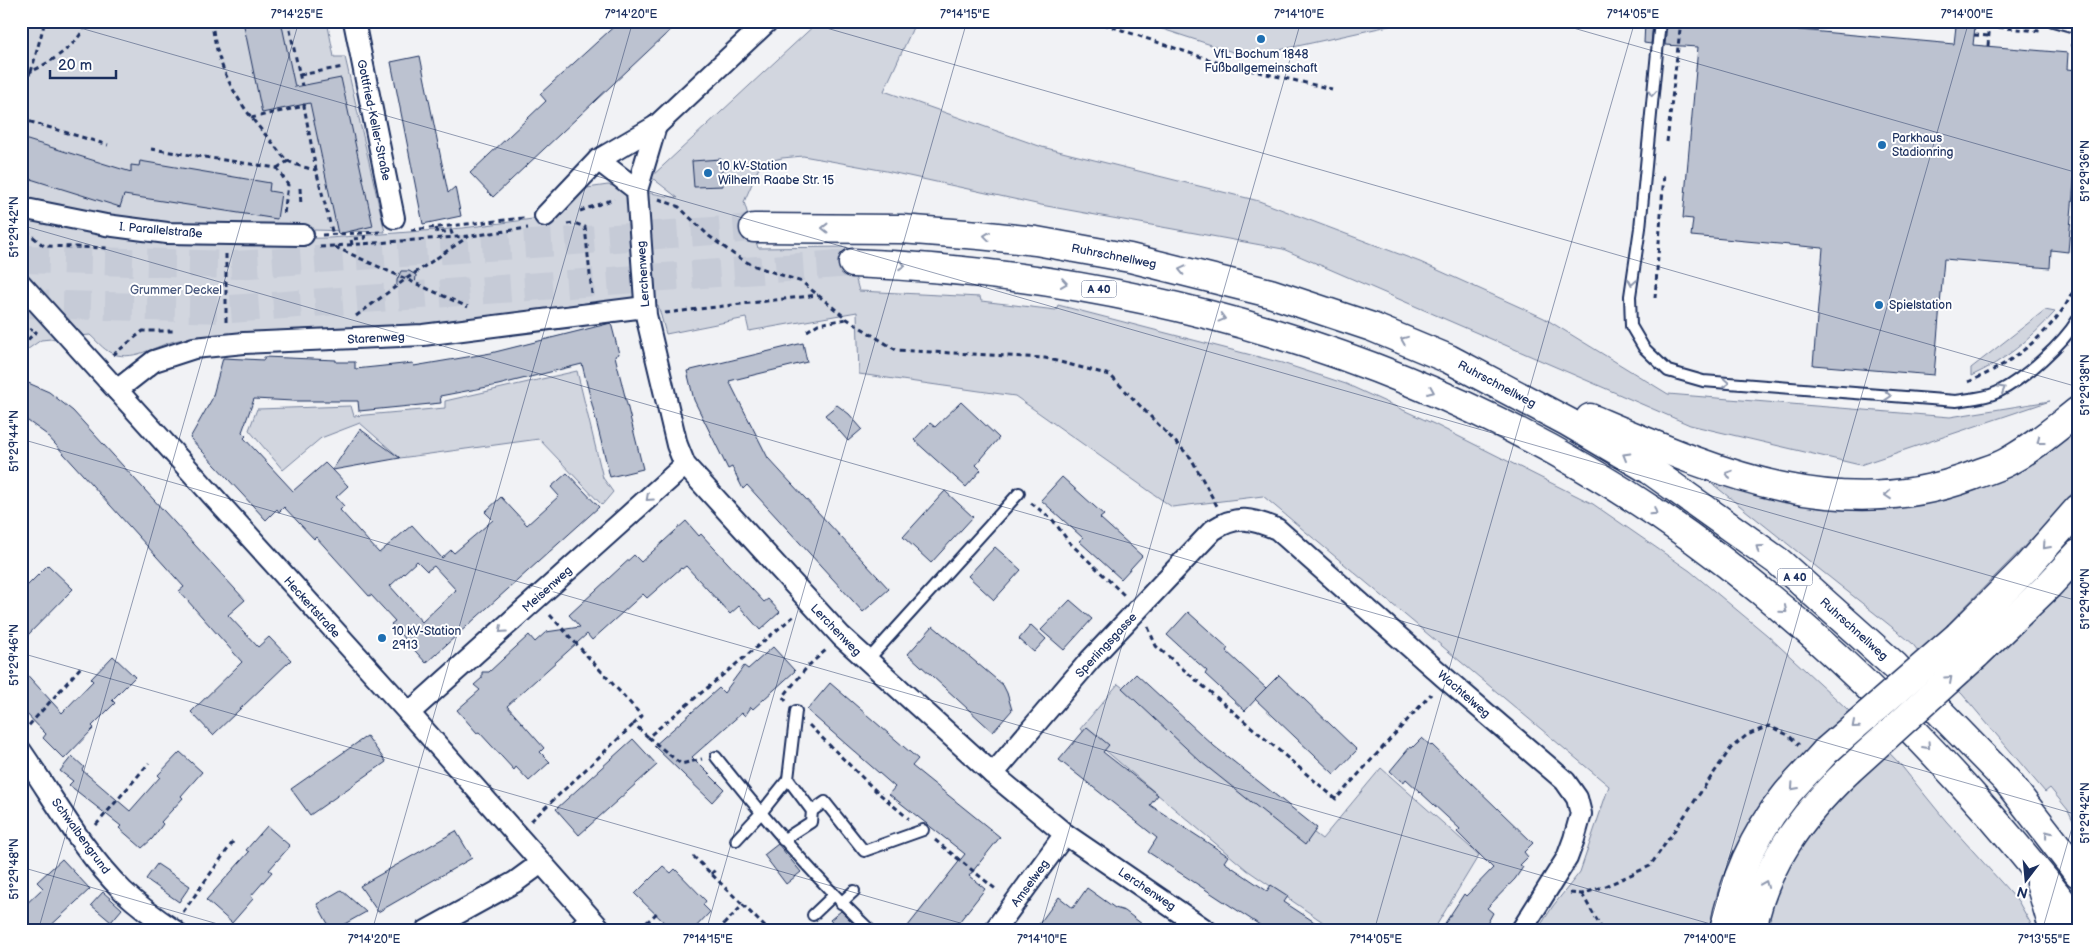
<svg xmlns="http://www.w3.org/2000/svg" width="2099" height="952" font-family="'Balsamiq Sans',sans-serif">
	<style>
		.green { fill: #d2d6df; stroke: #76829e }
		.building { fill: #bcc2d0; stroke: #1b2f5e; fill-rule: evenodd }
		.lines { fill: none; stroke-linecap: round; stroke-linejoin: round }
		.motorway-tunnel { stroke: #c6cbd7; stroke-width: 28; stroke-dasharray: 28 14; stroke-linecap: butt }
		.service-casing { stroke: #1b2f5e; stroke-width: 14 }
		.minor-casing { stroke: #1b2f5e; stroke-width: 24 }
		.motorway-casing { stroke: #1b2f5e; stroke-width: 31 }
		.path { stroke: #1b2f5e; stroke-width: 3; stroke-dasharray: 5 4; stroke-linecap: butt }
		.service { stroke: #fff; stroke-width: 10 }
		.minor { stroke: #fff; stroke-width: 20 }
		.motorway { stroke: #fff; stroke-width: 28 }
		.motorway-bridge-casing { stroke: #1b2f5e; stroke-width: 31; stroke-linecap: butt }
		.path-bridge { stroke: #1b2f5e; stroke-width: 3; stroke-dasharray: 5 4; stroke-linecap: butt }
		.motorway-bridge { stroke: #fff; stroke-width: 28 }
		.oneway { stroke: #8d97ae }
		.ticks { fill: none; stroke: #1b2f5e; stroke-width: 1; stroke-opacity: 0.45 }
		.poi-dot { fill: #1f6fb2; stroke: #fff; stroke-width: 2 }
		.labels { text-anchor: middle; stroke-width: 4; stroke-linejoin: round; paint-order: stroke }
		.shield { fill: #fff; stroke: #5f6d8e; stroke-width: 1 }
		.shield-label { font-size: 11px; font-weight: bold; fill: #1b2f5e }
		.poi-label { font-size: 12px; fill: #1b2f5e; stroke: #fff; text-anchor: start }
		.street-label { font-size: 12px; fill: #1b2f5e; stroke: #fff }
		.park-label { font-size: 12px; fill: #49597e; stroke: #fff }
		.neatline { fill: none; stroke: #1b2f5e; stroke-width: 2 }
		.ticks-label { font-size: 12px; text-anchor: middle; fill: #1b2f5e }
	</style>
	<rect width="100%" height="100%" fill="#f1f2f5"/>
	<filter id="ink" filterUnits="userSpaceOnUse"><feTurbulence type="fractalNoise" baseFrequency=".02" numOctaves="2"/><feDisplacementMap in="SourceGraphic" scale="10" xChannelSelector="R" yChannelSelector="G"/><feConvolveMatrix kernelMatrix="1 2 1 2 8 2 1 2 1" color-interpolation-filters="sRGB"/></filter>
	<g filter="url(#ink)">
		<g class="green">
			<polygon points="21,21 327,21 334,57 345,57 385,232 168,226 21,198"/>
			<path d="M819,21H916L884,91L1042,147L1259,201L1420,262L1544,318L1668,394L1950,417L2050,401L1860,465L1690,425L1283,249L1041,205L886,171L803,156L782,158L761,163L744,202L758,248L847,247L859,291L980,297L981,301L1056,310L1058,305L1282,363L1346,384L1434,424L1593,504L1690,571L1767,635L1845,707L1899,763L1946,821L2018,901L2035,931H1762L1765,914L1804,835L1859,781L1815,740C1778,787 1737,834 1719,893C1715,905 1715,918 1713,931H1537L1553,906L1580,872L1609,786L1263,496L1172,507L1015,396L859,374L857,312L749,331L746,318L666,334L658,305C501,320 344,332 187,339C163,340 141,360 117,355C106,353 98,342 90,335L41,340L21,354V217L93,233L139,239L188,240L329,238L463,228L556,216L587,188L608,185L678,198L651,177Z"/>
			<polygon points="1138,21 1411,21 1248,57"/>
			<path d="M2045,310L2055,312C2029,340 2006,360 1971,376V368Z"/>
			<polygon points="577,371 603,478 613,492 602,505 539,439 400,458 360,423 321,438 283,470 249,430 257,409 351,406 354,416 445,408 445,401"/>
			<polygon points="2078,429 2078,485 2059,511 1947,625 1986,666 1989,656 2045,608 2078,571 2078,831 2068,810 2050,788 2045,792 1962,694 1927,663 1912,643 1705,478 1840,508 2052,448"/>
			<polygon points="1118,684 1322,839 1381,768 1479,855 1433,931 1336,931 1247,870 1080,729"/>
		</g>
		<g class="building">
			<polygon points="243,21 281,21 295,87 341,78 373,226 338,234 310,103 262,113"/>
			<polygon points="620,21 680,21 493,197 470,173 546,101 540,94"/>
			<polygon points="1700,21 1954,44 1956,26 1975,27 1973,45 2068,53 2067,69 2078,70 2078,135 2068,252 2051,250 2050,268 1944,259 1934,375 1813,365 1823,248 1691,236 1693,219 1683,218 1698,47 1665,45 1667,24 1700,25"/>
			<polygon points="1645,22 1653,23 1651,44 1644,43"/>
			<polygon points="420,56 448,193 455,187 461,216 423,224 391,62"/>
			<polygon points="21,138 131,172 131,165 139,166 140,161 270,183 269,191 281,193 277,219 124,195 120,207 56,187 21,176"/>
			<polygon points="721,159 723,186 694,187 692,161"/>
			<polygon points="401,271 409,271 416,275 415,287 409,291 402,290 397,285 397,280"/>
			<path d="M611,323L619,354L615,356L643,469L610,477L582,364L498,385L440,396L441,403L359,411L358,401H293L254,399L242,432L246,436L244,438L293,491L325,463L332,470L360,429L400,458L333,470L348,486L336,497L344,506L340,510L379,553L412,525L442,558L451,550L454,553L493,520L485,512L501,497L527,525L559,496L551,487L567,473L599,507L426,663L391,624L395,621L371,595L369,596L316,537L314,539L284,507L279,512L277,509L266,520L190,438L212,399L223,358L264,360V357L336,360V362H355V369L413,363L414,366L491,353ZM417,561L427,571L434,566L456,590L422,622L390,586Z"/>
			<polygon points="803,343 807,362 729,381 768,458 889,589 863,612 747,485 743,489 732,467 728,469 694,400 687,371"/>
			<polygon points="26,382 49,392 73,411 245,600 228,615 258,647 269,637 291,660 213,735 191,712 242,662 179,591 184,587 46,434 21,416 21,385 25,386"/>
			<polygon points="961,402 999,438 976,465 981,470 966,487 914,440 930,423 935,427"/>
			<polygon points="837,405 849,414 862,429 848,441 825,415"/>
			<polygon points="1062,477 1104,515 1100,518 1142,556 1121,579 1079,541 1083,538 1041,500"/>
			<polygon points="945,491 973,517 931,563 903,537"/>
			<polygon points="686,521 699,536 701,534 764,602 768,599 780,612 760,630 739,606 730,614 686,566 682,569 681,568 647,598 643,594 592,640 587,634 507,706 544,748 540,752 550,762 529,781 516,767 514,770 479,732 477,733 457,710 480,690 474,685 482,678 482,672 489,672 529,635 535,642 546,632 580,627 569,615 634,555 641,562"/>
			<polygon points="995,547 1021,570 994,600 968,576"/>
			<polygon points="48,565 73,589 21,642 21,592"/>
			<polygon points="1070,600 1092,619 1064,650 1041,630"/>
			<polygon points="1188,612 1228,648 1226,651 1266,688 1245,711 1205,674 1207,671 1167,635"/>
			<polygon points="1031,625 1046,639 1034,652 1019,639"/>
			<polygon points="933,626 1003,685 1007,693 1012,710 993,732 908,654"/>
			<polygon points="773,647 795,671 753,709 751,707 745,716 742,713 692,757 724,789 712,802 654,746 719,688 724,693 744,666 748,669"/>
			<polygon points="113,656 135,677 112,700 115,703 92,726 94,728 64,759 43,738 46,734 21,708 21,668 62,713 93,681 91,679"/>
			<polygon points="1136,674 1214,746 1317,828 1305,845 1201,762 1122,688"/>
			<polygon points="1279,675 1357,750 1334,774 1255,699"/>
			<polygon points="830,683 918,759 912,766 1000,837 969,876 985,889 952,931 904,931 965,854 889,794 895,787 807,710"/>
			<polygon points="1087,727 1109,745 1103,752 1158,795 1150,805 1228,856 1224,862 1267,891 1271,885 1288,896 1284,902 1328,931 1269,931 1148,852 1157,838 1059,760"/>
			<polygon points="367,736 386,762 310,815 291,789"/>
			<polygon points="1422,738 1431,746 1432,745 1533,843 1524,852 1528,857 1520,865 1523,867 1515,879 1487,908 1493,913 1483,931 1440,931 1464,894 1466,896 1493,868 1457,832 1460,829 1406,779 1403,783 1390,771 1410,747 1412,748"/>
			<polygon points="633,739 657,765 579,835 556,809"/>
			<polygon points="180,752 202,772 181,796 183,798 161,822 163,824 152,839 142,848 119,828 121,826 69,785 73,781 60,771 72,756 84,767 82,770 130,811 160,777 158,775"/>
			<polygon points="267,826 290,846 269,870 272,872 251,896 253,899 232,923 206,900 249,852 246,850"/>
			<polygon points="456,831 472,858 378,912 360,886"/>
			<polygon points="778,844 801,872 786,884 764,855"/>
			<polygon points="62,859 90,889 45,931 21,931 21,909 43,888 37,882"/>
			<polygon points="157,864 190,886 179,902 146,879"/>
			<polygon points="663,866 671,873 675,869 706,901 703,905 710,912 692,931 673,931 635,894"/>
			<polygon points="1087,888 1115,908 1125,911 1151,931 1034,931 1059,897 1073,908"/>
			<polygon points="341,890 366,912 332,931 317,904"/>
			<polygon points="103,892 122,909 111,922 91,905"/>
			<polygon points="841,911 861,931 839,931 830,920"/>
		</g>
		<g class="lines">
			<g class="motorway-tunnel">
				<polyline points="21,259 236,265 754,228"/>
				<polyline points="21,304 230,309 853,263"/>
			</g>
			<g class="service-casing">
				<g id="service">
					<path d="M1660,21L1640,228L1630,296L1631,326L1644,348L1668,371L1703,381L1956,401C1969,399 1986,398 1998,392C2024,379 2063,344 2078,319"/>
					<polyline points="2053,21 2078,28"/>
					<polyline points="867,661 1019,493"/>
					<path d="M716,757C764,818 814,877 871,931"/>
					<polyline points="788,779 812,811 825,802 864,851 923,830"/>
					<polyline points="736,840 761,813 788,779 796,711"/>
					<polyline points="783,840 811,822 812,811"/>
					<polyline points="841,903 854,891"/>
					<polyline points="813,915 834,895"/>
					<polyline points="571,931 587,914"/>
				</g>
			</g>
			<g class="minor-casing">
				<g id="minor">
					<polyline points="354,21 394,218"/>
					<polyline points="656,126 637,190 646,315 677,445 685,465 841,636 993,774 1065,834 1207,931"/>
					<polyline points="598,160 637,190"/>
					<polyline points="21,208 106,225 167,233 303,235"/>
					<polyline points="545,216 598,160 656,126 768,21"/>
					<polyline points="21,284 409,713 602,931"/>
					<polyline points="117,390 154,361 194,348 244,343 423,335 645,307"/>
					<polyline points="409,713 685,465"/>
					<path d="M21,751C53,797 83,852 123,891C139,906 157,919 175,931"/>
					<path d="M993,774L1090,660L1213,530C1237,514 1252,519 1277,529L1445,678L1565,781L1577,798L1581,814L1574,839L1567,858L1521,931"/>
					<polyline points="426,931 515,882 541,863"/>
					<polyline points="994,931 1065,834"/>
				</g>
			</g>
			<g class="motorway-casing">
				<g id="motorway">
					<polyline points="754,228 901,229 979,235 1036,241 1130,258 1270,293 1372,327 1449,359 1568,422 1650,470 1779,562 1895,666 2007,781 2078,873"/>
					<path d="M853,263C1138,275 1421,354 1659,515C1821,625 1958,768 2078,922"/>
					<path d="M1590,418C1713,470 1837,527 1972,476C1984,471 1996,468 2007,462C2033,448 2055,429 2078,411"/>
					<polyline points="1958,636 2027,567 2078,509"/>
					<polyline points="1976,655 2048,586 2078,554"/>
					<polyline points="2040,883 2054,931"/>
					<path d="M1724,931C1733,882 1754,834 1785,796C1798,780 1813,766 1826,751"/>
					<path d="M1752,931C1763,866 1802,815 1848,771"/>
				</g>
			</g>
			<g class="path">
				<path d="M212,21C216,69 239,105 270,140C276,146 282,158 290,162C298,166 307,168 316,170"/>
				<polyline points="288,21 302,86"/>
				<polyline points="1095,21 1219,63 1332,89"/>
				<polyline points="1927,21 2040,31"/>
				<polyline points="1974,35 1989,36"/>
				<polyline points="2071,44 2078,50"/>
				<polyline points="31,72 45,21"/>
				<polyline points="300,75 343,67"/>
				<path d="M21,101L30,72C48,64 85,41 85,21"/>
				<polyline points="305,104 304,106 316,170 333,235"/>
				<polyline points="251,118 304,106"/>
				<polyline points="21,119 108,145"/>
				<polyline points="1667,142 1681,21"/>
				<polyline points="151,149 277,168 288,185 284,214"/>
				<polyline points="277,168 288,161"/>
				<polyline points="300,188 301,206"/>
				<polyline points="659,199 679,207 709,236 736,256 752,265 802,282 847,319 896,350 1045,358 1110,375 1191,458 1217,506"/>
				<polyline points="580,211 614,199"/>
				<polyline points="567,224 574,223 585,227 592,294"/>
				<polyline points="436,228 437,233 451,231 453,237"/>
				<polyline points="411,230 524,218"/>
				<polyline points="26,231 44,246 107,248"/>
				<polyline points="322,235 380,232"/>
				<polyline points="352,245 351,239 365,238 363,232"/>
				<polyline points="320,247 470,236 528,228"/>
				<polyline points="335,247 468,307"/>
				<polyline points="226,254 226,325"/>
				<polyline points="1655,298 1664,173"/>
				<polyline points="665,313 818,295"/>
				<polyline points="356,316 406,279 469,236"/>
				<polyline points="21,329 33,330"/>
				<polyline points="807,331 818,324 847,319"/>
				<polyline points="21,346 37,331"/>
				<polyline points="113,355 143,331 176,331"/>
				<path d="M1968,382C2005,367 2040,342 2063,309C2069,301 2073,290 2078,281"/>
				<polyline points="1031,503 1052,519 1069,542 1124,595"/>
				<polyline points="550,615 642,716 634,724 648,737 794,616"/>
				<polyline points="1148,627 1156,646 1336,799 1431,694"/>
				<polyline points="786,701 783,697 808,666 826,650"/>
				<polyline points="809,725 875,790 909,819"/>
				<polyline points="23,732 81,667"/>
				<polyline points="648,737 681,764 702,759"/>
				<polyline points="531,821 634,724"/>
				<polyline points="96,825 149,763"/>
				<polyline points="935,840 998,891"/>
				<polyline points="693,856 743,905"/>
				<polyline points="711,874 715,870"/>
				<polyline points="1570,893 1582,894 1606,886 1650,866 1731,748 1747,735 1769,726 1788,735 1799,745"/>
				<polyline points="1582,894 1603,931"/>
				<polyline points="183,912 235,839"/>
				<polyline points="652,929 646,923 658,912"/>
				<polyline points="650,931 652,929 653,931"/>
				<polyline points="717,931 743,905 769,931"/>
			</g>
			<use href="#service" class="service"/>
			<use href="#minor" class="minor"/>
			<use href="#motorway" class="motorway"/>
			<g class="motorway-bridge-casing">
				<g id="motorway-bridge">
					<polyline points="1826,751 1958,636"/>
					<polyline points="1848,771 1976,655"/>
				</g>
			</g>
			<polyline class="path-bridge" points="1988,46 1990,21"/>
			<use href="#motorway-bridge" class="motorway-bridge"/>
		</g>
		<defs><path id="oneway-chevron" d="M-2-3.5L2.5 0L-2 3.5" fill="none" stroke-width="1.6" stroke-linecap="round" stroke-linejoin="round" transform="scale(1.25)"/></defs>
		<g class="oneway">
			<use href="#oneway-chevron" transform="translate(1652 93) rotate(95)"/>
			<use href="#oneway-chevron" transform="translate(825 228) rotate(-180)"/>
			<use href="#oneway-chevron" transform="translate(987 236) rotate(-173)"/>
			<use href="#oneway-chevron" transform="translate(902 265) rotate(4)"/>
			<use href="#oneway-chevron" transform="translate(1182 270) rotate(-167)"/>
			<use href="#oneway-chevron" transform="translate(1632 282) rotate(99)"/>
			<use href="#oneway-chevron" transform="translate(1064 283) rotate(8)"/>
			<use href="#oneway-chevron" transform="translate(1222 318) rotate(15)"/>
			<use href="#oneway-chevron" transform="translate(1404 340) rotate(-158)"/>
			<use href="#oneway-chevron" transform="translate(1726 383) rotate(5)"/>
			<use href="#oneway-chevron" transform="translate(2002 389) rotate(-30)"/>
			<use href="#oneway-chevron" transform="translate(1431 391) rotate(23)"/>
			<use href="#oneway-chevron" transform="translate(1888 396) rotate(4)"/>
			<use href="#oneway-chevron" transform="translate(2040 441) rotate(142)"/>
			<use href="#oneway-chevron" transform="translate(1626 456) rotate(-150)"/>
			<use href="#oneway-chevron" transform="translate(1729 474) rotate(-162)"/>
			<use href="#oneway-chevron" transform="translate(1888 495) rotate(175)"/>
			<use href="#oneway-chevron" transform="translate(649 498) rotate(138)"/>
			<use href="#oneway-chevron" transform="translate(1654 512) rotate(33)"/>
			<use href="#oneway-chevron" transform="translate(2046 546) rotate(132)"/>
			<use href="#oneway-chevron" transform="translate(1759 548) rotate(-144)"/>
			<use href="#oneway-chevron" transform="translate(1784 610) rotate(40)"/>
			<use href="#oneway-chevron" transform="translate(502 630) rotate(138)"/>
			<use href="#oneway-chevron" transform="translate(1949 679) rotate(-42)"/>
			<use href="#oneway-chevron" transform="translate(1855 725) rotate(139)"/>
			<use href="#oneway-chevron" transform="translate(1927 746) rotate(48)"/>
			<use href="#oneway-chevron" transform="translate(1794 787) rotate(132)"/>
			<use href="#oneway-chevron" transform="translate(2048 834) rotate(-128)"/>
			<use href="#oneway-chevron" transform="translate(1765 884) rotate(-68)"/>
		</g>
	</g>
	<path class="ticks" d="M56,21L2078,601M802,21L2078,387M1549,21L2078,173M21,225L2078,815M21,439L1735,931M21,653L988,931M21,867L242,931M38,931L299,21M372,931L633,21M706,931L967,21M1040,931L1301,21M1374,931L1635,21M1708,931L1969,21M2042,931L2078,807"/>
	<g class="poi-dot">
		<circle cx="1261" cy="39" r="5"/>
		<circle cx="1882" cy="145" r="5"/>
		<circle cx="708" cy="173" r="5"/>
		<circle cx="1879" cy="305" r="5"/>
		<circle cx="382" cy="638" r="5"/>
	</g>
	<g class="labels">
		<g class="shield">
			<rect x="1081.5" y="280.5" width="35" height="17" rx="4"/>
			<rect x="1777.5" y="568.5" width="35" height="17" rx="4"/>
		</g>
		<g class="shield-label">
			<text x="1099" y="293">A 40</text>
			<text x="1795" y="581">A 40</text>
		</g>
		<g class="poi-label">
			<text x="1261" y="58" text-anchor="middle">VfL Bochum 1848<tspan x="1261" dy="14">Fußballgemeinschaft</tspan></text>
			<text x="1892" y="142">Parkhaus<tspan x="1892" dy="14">Stadionring</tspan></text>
			<text x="718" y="170">10 kV-Station<tspan x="718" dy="14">Wilhelm Raabe Str. 15</tspan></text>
			<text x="1889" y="309">Spielstation</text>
			<text x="392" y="635">10 kV-Station<tspan x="392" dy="14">2913</tspan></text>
		</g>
		<g class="street-label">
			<text transform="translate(374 120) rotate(78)" y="4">Gottfried-Keller-Straße</text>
			<text transform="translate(161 230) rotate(5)" y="4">I. Parallelstraße</text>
			<text transform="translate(1114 256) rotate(11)" y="4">Ruhrschnellweg</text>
			<text transform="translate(643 274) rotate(-94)" y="4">Lerchenweg</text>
			<text transform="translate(376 338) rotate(-3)" y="4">Starenweg</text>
			<text transform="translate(1497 384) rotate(28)" y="4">Ruhrschnellweg</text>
			<text transform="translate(547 589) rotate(-42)" y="4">Meisenweg</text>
			<text transform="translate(312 607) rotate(48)" y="4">Heckertstraße</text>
			<text transform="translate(1854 629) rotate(42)" y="4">Ruhrschnellweg</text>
			<text transform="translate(836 630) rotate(46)" y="4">Lerchenweg</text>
			<text transform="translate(1106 645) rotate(-47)" y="4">Sperlingsgasse</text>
			<text transform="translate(1464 694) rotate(41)" y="4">Wachtelweg</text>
			<text transform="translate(81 836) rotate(54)" y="4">Schwalbengrund</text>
			<text transform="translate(1030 883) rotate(-54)" y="4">Amselweg</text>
			<text transform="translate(1147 889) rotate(34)" y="4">Lerchenweg</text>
		</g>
		<g class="park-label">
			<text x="176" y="294">Grummer Deckel</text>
		</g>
	</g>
	<rect width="2099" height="952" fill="none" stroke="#fff" stroke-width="55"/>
	<g transform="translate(2026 880) rotate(196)" stroke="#ffffff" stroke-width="4" paint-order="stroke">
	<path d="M0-4L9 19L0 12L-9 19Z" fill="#1b2f5e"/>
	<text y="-8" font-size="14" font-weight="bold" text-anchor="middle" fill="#1b2f5e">N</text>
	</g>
	<path d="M50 70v8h66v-8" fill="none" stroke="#1b2f5e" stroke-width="2.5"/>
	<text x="58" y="70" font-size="15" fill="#1b2f5e" stroke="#ffffff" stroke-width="4" paint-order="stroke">20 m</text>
	<rect x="28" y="28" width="2044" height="896" class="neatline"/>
	<g class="ticks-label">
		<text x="297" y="18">7°14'25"E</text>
		<text x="631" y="18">7°14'20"E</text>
		<text x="965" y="18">7°14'15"E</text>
		<text x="1299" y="18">7°14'10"E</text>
		<text x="1633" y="18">7°14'05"E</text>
		<text x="1967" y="18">7°14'00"E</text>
		<text transform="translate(2085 171) rotate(-90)" y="4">51°29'36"N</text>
		<text transform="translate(14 227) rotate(-90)" y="4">51°29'42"N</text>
		<text transform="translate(2085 385) rotate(-90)" y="4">51°29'38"N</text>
		<text transform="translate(14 441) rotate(-90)" y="4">51°29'44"N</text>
		<text transform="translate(2085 599) rotate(-90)" y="4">51°29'40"N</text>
		<text transform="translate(14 655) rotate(-90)" y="4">51°29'46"N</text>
		<text transform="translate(2085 813) rotate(-90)" y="4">51°29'42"N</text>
		<text transform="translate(14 869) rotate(-90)" y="4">51°29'48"N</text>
		<text x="374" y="943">7°14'20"E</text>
		<text x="708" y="943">7°14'15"E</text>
		<text x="1042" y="943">7°14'10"E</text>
		<text x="1376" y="943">7°14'05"E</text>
		<text x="1710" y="943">7°14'00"E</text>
		<text x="2044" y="943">7°13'55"E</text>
	</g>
</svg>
